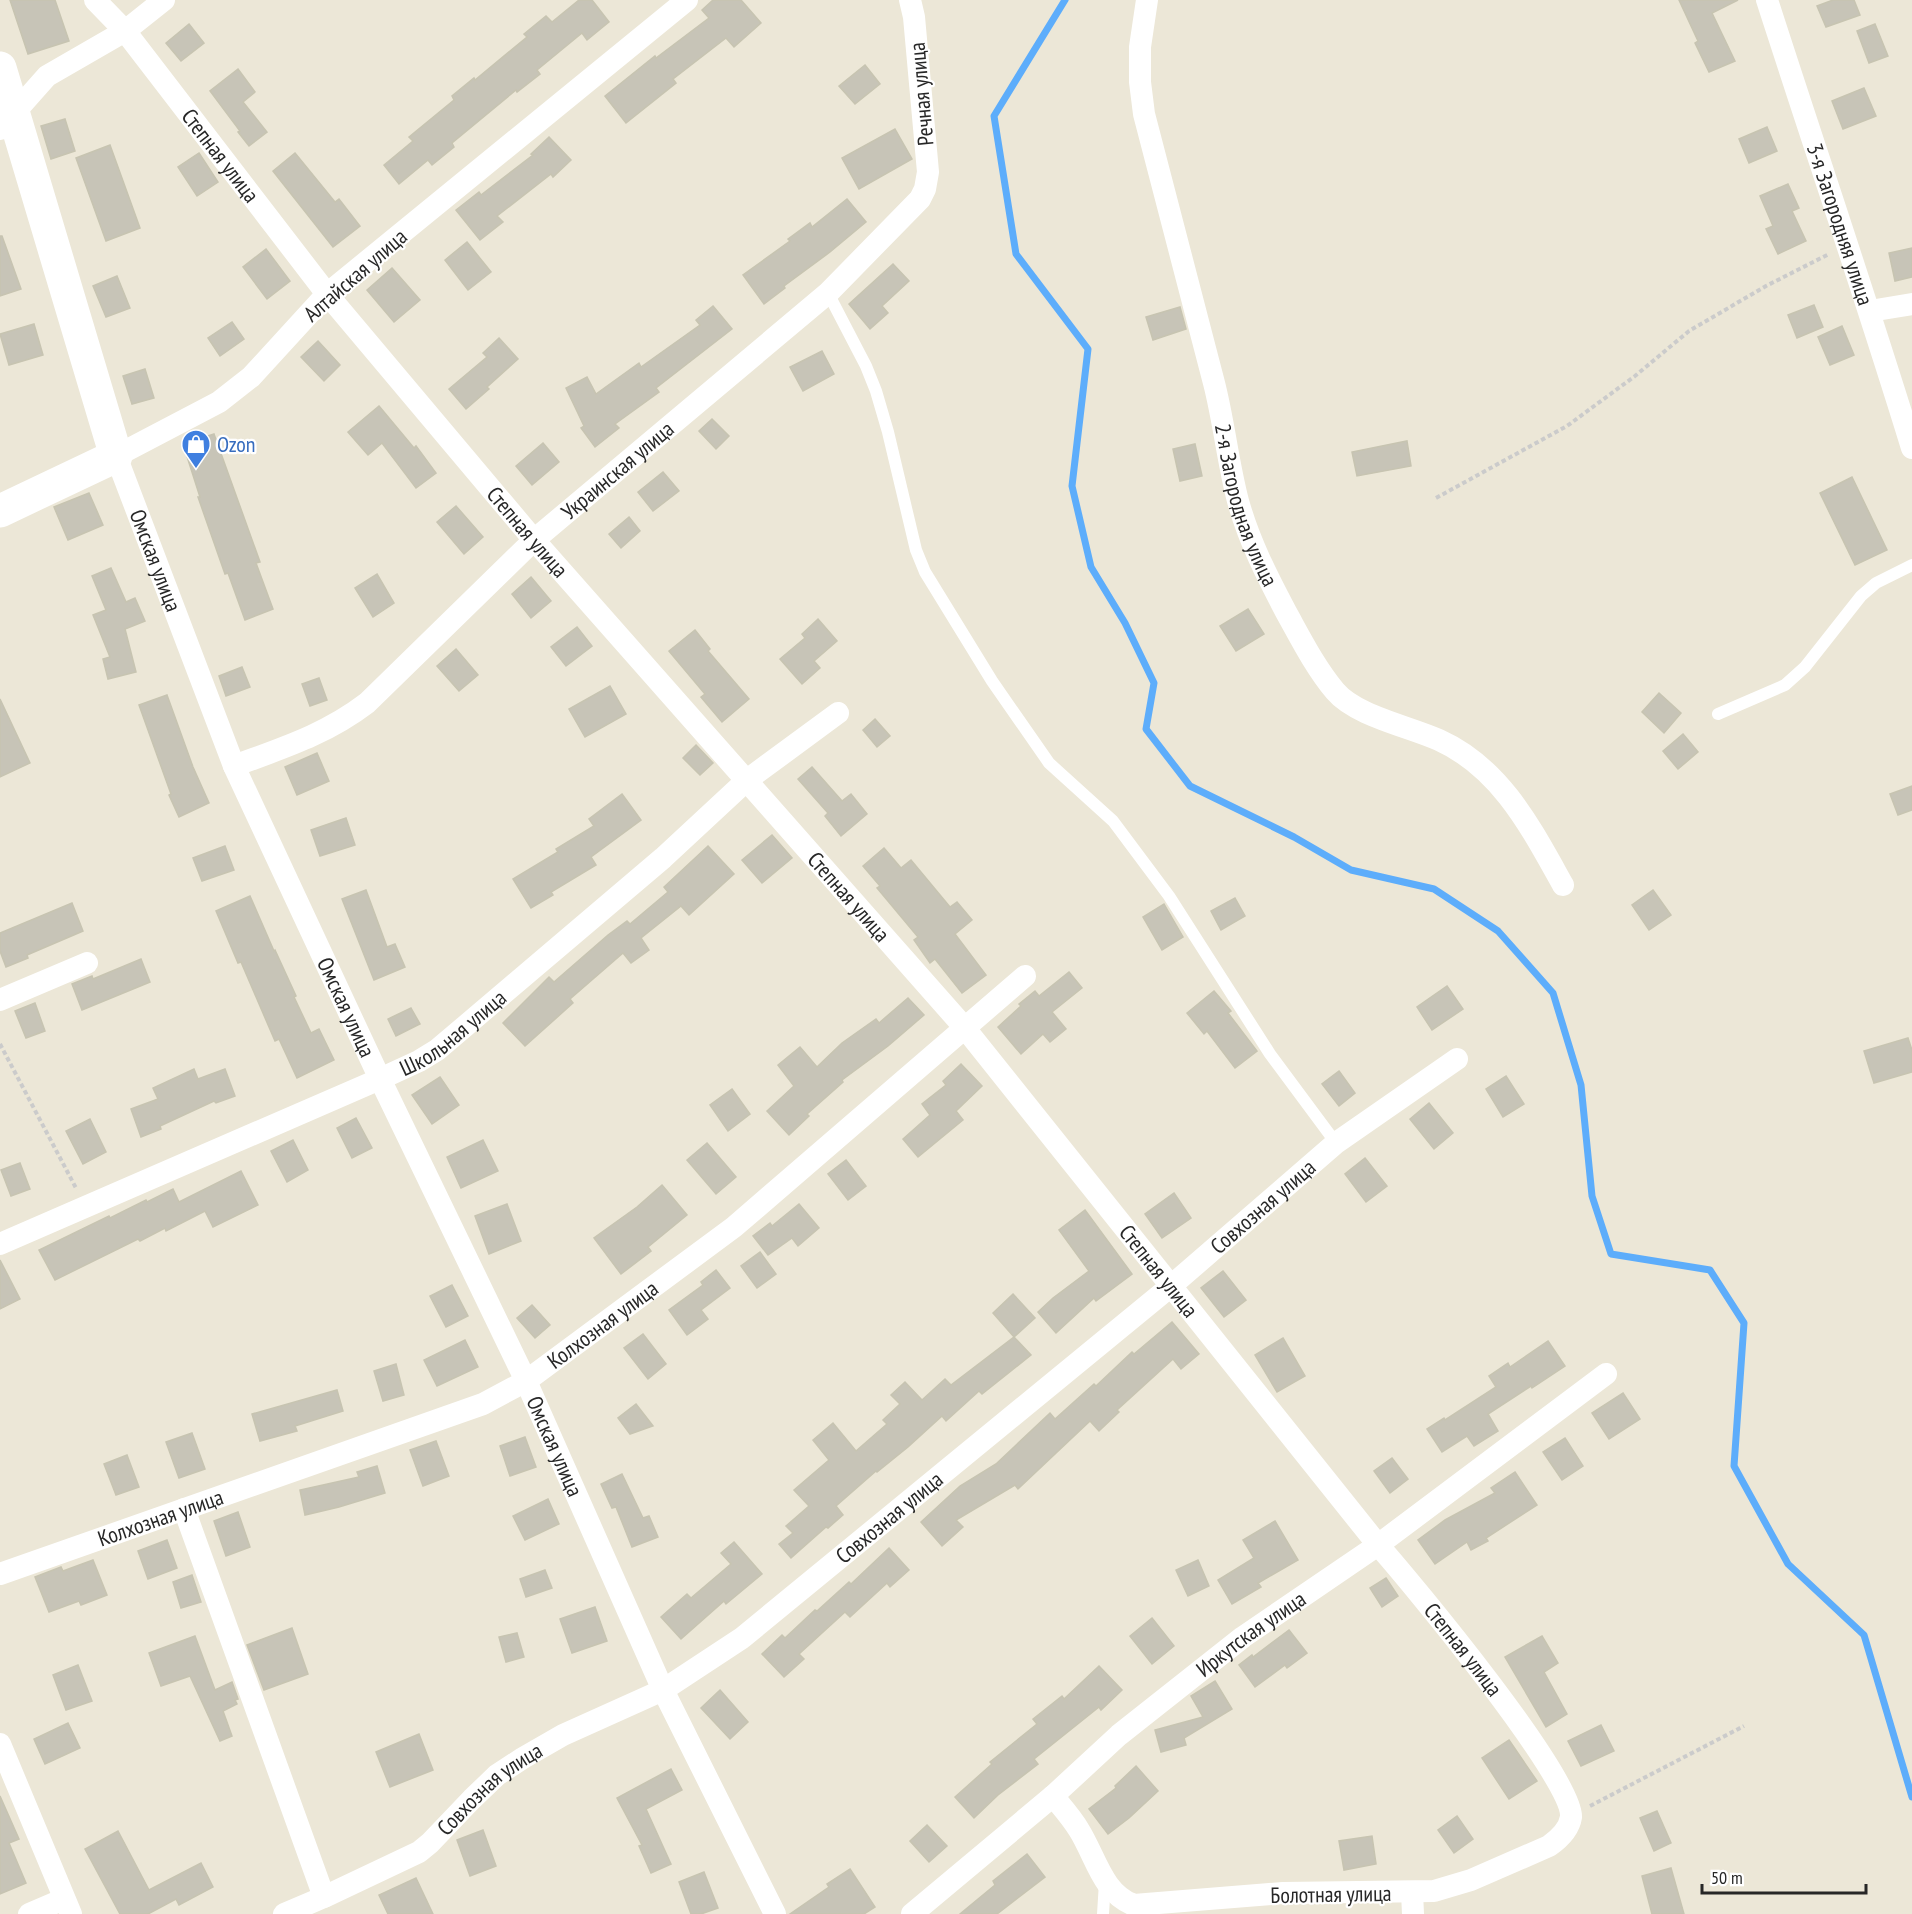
<svg xmlns="http://www.w3.org/2000/svg" width="1912" height="1914" font-family="'PT Sans Narrow',sans-serif">
	<style>
		.lines { fill: none; stroke-linecap: round; stroke-linejoin: round }
		.stream { stroke: #5dadfb; stroke-width: 7 }
		.building { fill: #c7c4b7; stroke: #c7c4b1; stroke-width: 1.5 }
		.path { stroke: #cbcbcb; stroke-width: 4; stroke-dasharray: 4.5 3; stroke-linecap: butt }
		.lane { stroke: #fff; stroke-width: 12 }
		.street { stroke: #fff; stroke-width: 22 }
		.secondary { stroke: #fff; stroke-width: 33 }
		.labels { text-anchor: middle; stroke-width: 4.5; stroke-linejoin: round; paint-order: stroke }
		.street-label { font-size: 22px; fill: #272727; stroke: #fff }
		.shop-label { font-size: 22px; fill: #366cbe; stroke: #fff; text-anchor: start }
	</style>
	<rect width="100%" height="100%" fill="#ece7d7"/>
	<g class="lines">
		<polyline class="stream" points="1065,0 994,116 1016,254 1088,349 1072,486 1091,567 1125,623 1154,683 1146,729 1190,786 1294,837 1351,870 1434,889 1498,931 1553,993 1581,1085 1592,1196 1611,1254 1710,1270 1744,1323 1734,1466 1788,1564 1864,1635 1912,1797"/>
	</g>
	<g class="building">
		<polygon points="10,0 55,0 69,41 28,54"/>
		<polygon points="579,0 592,0 609,22 587,40 582,33 537,70 540,74 517,92 516,90 452,143 454,147 432,165 428,160 399,184 384,165 413,141 409,137 454,100 452,96 474,78 475,80 527,37 524,34 546,16 552,22"/>
		<polygon points="713,0 741,0 761,23 734,47 726,38 673,79 676,83 626,123 605,96 655,56 656,58 709,18 702,10"/>
		<polygon points="1679,0 1738,0 1712,13 1735,61 1709,72 1695,43 1698,41"/>
		<polygon points="1833,0 1854,0 1860,15 1826,27 1817,6"/>
		<polygon points="189,24 204,43 181,61 166,43"/>
		<polygon points="1875,24 1888,56 1869,63 1857,31"/>
		<polygon points="865,65 880,84 855,104 839,86"/>
		<polygon points="238,69 255,92 243,102 267,132 249,146 238,132 240,131 210,91"/>
		<polygon points="1864,88 1876,116 1843,129 1832,101"/>
		<polygon points="65,119 75,151 51,159 41,126"/>
		<polygon points="1767,127 1777,151 1749,163 1739,139"/>
		<polygon points="895,129 912,159 859,189 842,158"/>
		<polygon points="549,137 571,160 553,177 551,174 497,216 503,222 480,240 456,210 479,192 481,195 533,155 531,154"/>
		<polygon points="110,145 140,228 106,241 76,158"/>
		<polygon points="199,153 218,182 197,196 178,167"/>
		<polygon points="295,153 335,202 339,199 360,226 333,247 273,171"/>
		<polygon points="1788,184 1799,208 1792,211 1806,241 1778,254 1766,229 1773,226 1760,196"/>
		<polygon points="847,199 866,222 830,252 784,286 785,288 764,304 743,275 790,241 788,239 810,223 812,227"/>
		<polygon points="0,236 2,236 21,289 0,296"/>
		<polygon points="467,242 491,272 468,290 445,260"/>
		<polygon points="1912,248 1912,277 1895,281 1889,253"/>
		<polygon points="266,249 290,281 267,299 243,267"/>
		<polygon points="893,264 909,281 882,306 888,313 870,329 849,304"/>
		<polygon points="392,268 420,300 394,322 367,290"/>
		<polygon points="117,276 130,308 106,317 93,286"/>
		<polygon points="1814,305 1823,327 1797,338 1788,315"/>
		<polygon points="713,306 732,329 656,388 659,392 615,424 619,428 595,447 581,428 584,426 566,388 587,377 596,394 639,363 641,367 700,325 696,320"/>
		<polygon points="1180,307 1186,329 1153,340 1146,317"/>
		<polygon points="232,322 244,339 220,356 208,338"/>
		<polygon points="34,324 43,355 9,365 0,334"/>
		<polygon points="1842,326 1854,355 1830,365 1818,337"/>
		<polygon points="499,338 518,359 487,387 489,389 466,409 449,389 487,357 483,353"/>
		<polygon points="318,341 340,365 324,381 301,357"/>
		<polygon points="822,351 834,374 803,391 790,367"/>
		<polygon points="145,369 154,398 132,404 123,376"/>
		<polygon points="379,406 414,448 416,446 436,473 416,488 382,443 368,455 348,432"/>
		<polygon points="712,419 729,436 716,449 699,431"/>
		<polygon points="214,434 260,562 256,563 273,609 245,620 228,573 225,574 198,497 200,497 183,444"/>
		<polygon points="1407,441 1411,466 1357,476 1352,452"/>
		<polygon points="543,443 559,462 532,485 516,466"/>
		<polygon points="1195,444 1202,476 1180,481 1173,449"/>
		<polygon points="663,472 679,491 653,511 638,492"/>
		<polygon points="1852,477 1887,550 1855,565 1820,493"/>
		<polygon points="89,493 103,525 68,540 54,507"/>
		<polygon points="456,506 483,537 464,554 437,522"/>
		<polygon points="629,517 640,531 621,548 609,534"/>
		<polygon points="111,568 126,602 135,598 145,621 125,629 136,672 108,679 103,659 110,657 93,615 106,610 92,576"/>
		<polygon points="377,574 394,603 373,617 355,588"/>
		<polygon points="531,577 551,601 531,618 512,594"/>
		<polygon points="1248,609 1264,634 1236,651 1220,626"/>
		<polygon points="818,619 837,641 814,661 820,668 802,684 780,659 805,638 802,634"/>
		<polygon points="577,627 592,646 566,666 551,647"/>
		<polygon points="695,630 710,649 708,651 749,699 722,722 701,697 705,694 669,651"/>
		<polygon points="456,649 478,675 459,691 437,666"/>
		<polygon points="242,667 250,687 226,696 219,676"/>
		<polygon points="319,678 327,700 310,706 302,684"/>
		<polygon points="610,686 626,714 585,737 569,709"/>
		<polygon points="1659,693 1681,713 1664,733 1642,712"/>
		<polygon points="167,695 193,767 209,803 179,817 169,795 171,794 139,705"/>
		<polygon points="0,699 30,763 0,777"/>
		<polygon points="875,719 890,736 877,747 863,730"/>
		<polygon points="1683,734 1698,752 1678,769 1663,751"/>
		<polygon points="696,745 713,763 700,775 683,758"/>
		<polygon points="317,753 329,781 297,795 285,767"/>
		<polygon points="812,767 842,801 851,794 867,814 841,836 825,816 828,813 798,779"/>
		<polygon points="1912,786 1912,810 1898,815 1890,794"/>
		<polygon points="622,794 641,820 591,857 596,865 551,892 553,895 531,908 513,879 558,852 556,849 594,826 589,819"/>
		<polygon points="346,818 355,845 320,856 311,830"/>
		<polygon points="772,835 792,858 762,883 742,860"/>
		<polygon points="225,846 234,870 202,881 193,858"/>
		<polygon points="708,846 734,874 689,915 681,906 641,938 649,950 631,963 623,953 570,999 573,1003 525,1046 503,1023 549,977 554,982 608,935 627,921 630,924 668,892 664,887"/>
		<polygon points="884,848 901,868 911,860 950,907 957,902 972,920 955,934 986,975 962,993 935,959 930,963 914,940 918,937 877,888 880,886 863,866"/>
		<polygon points="366,890 387,947 395,944 405,967 374,980 342,899"/>
		<polygon points="1653,890 1671,915 1649,930 1632,905"/>
		<polygon points="250,896 274,951 275,950 296,996 294,997 311,1033 319,1029 334,1060 297,1078 279,1039 275,1041 241,962 238,963 216,911"/>
		<polygon points="1235,898 1245,916 1221,930 1211,911"/>
		<polygon points="72,903 83,931 27,955 28,958 6,967 0,951 0,933"/>
		<polygon points="1164,904 1183,937 1162,950 1143,917"/>
		<polygon points="141,959 150,982 82,1010 72,984 92,976 93,979"/>
		<polygon points="1069,972 1082,988 1052,1012 1066,1029 1050,1042 1043,1034 1021,1054 998,1027 1021,1006 1019,1004 1035,991 1039,996"/>
		<polygon points="1447,986 1463,1009 1432,1030 1417,1007"/>
		<polygon points="1214,991 1231,1011 1228,1013 1257,1051 1235,1068 1207,1031 1204,1034 1187,1013"/>
		<polygon points="908,998 924,1015 888,1046 842,1080 843,1082 807,1114 809,1116 789,1135 767,1111 794,1086 778,1065 800,1047 817,1067 842,1043 876,1019 879,1023"/>
		<polygon points="35,1003 45,1031 26,1038 15,1011"/>
		<polygon points="411,1008 420,1024 396,1036 388,1019"/>
		<polygon points="1908,1038 1912,1050 1912,1072 1874,1083 1864,1051"/>
		<polygon points="961,1064 982,1086 956,1111 963,1120 918,1157 903,1139 930,1115 922,1104 946,1085 943,1081"/>
		<polygon points="194,1069 198,1079 225,1069 235,1096 216,1103 214,1101 160,1126 161,1129 141,1137 131,1109 158,1099 153,1088"/>
		<polygon points="1339,1071 1355,1093 1339,1106 1322,1084"/>
		<polygon points="1506,1076 1524,1104 1503,1117 1486,1089"/>
		<polygon points="440,1077 459,1105 432,1124 412,1095"/>
		<polygon points="732,1089 750,1114 728,1131 710,1105"/>
		<polygon points="1429,1103 1453,1133 1434,1149 1410,1119"/>
		<polygon points="356,1118 372,1148 352,1158 337,1128"/>
		<polygon points="90,1119 106,1152 83,1164 66,1131"/>
		<polygon points="293,1140 308,1170 287,1182 271,1151"/>
		<polygon points="483,1140 498,1171 461,1188 447,1157"/>
		<polygon points="707,1143 736,1177 716,1194 687,1160"/>
		<polygon points="1365,1158 1387,1186 1366,1202 1345,1174"/>
		<polygon points="846,1160 866,1186 848,1200 828,1174"/>
		<polygon points="20,1163 30,1189 11,1196 1,1170"/>
		<polygon points="241,1171 258,1205 213,1227 205,1211 166,1231 165,1228 140,1241 138,1239 55,1280 39,1250 109,1216 110,1218 146,1200 147,1202 173,1189 179,1202"/>
		<polygon points="662,1185 687,1215 648,1247 651,1251 621,1274 594,1238 637,1207"/>
		<polygon points="1174,1193 1191,1218 1162,1238 1145,1214"/>
		<polygon points="507,1204 521,1241 489,1254 475,1216"/>
		<polygon points="799,1204 819,1228 798,1246 792,1238 768,1255 753,1236 770,1223 772,1226"/>
		<polygon points="1085,1210 1132,1274 1096,1301 1094,1298 1056,1333 1038,1312 1053,1298 1089,1271 1059,1230"/>
		<polygon points="760,1252 776,1274 757,1288 741,1266"/>
		<polygon points="0,1260 20,1299 0,1309"/>
		<polygon points="716,1270 730,1288 701,1310 708,1319 687,1335 669,1310 703,1285 701,1282"/>
		<polygon points="1223,1271 1246,1300 1224,1317 1201,1288"/>
		<polygon points="452,1285 468,1316 446,1327 430,1296"/>
		<polygon points="1013,1294 1035,1318 1014,1337 993,1313"/>
		<polygon points="532,1305 550,1325 535,1338 517,1318"/>
		<polygon points="1172,1322 1199,1354 1181,1369 1173,1359 1117,1410 1119,1412 1099,1431 1090,1421 1018,1489 1015,1485 956,1520 963,1527 942,1546 921,1522 960,1486 996,1464 1050,1413 1055,1419 1094,1384 1096,1386 1132,1352 1134,1354"/>
		<polygon points="643,1334 666,1364 648,1379 624,1348"/>
		<polygon points="1014,1337 1031,1355 982,1394 979,1391 946,1421 942,1416 908,1447 877,1472 876,1471 836,1506 843,1515 828,1528 826,1527 791,1558 779,1544 793,1533 786,1526 809,1506 794,1490 829,1460 813,1440 833,1423 856,1451 887,1424 883,1420 900,1404 891,1395 905,1382 922,1400 945,1379 951,1385"/>
		<polygon points="1283,1338 1305,1376 1277,1392 1255,1355"/>
		<polygon points="465,1340 478,1367 437,1386 424,1360"/>
		<polygon points="1548,1341 1565,1366 1532,1388 1531,1386 1488,1414 1498,1431 1474,1446 1467,1436 1442,1452 1427,1429 1444,1418 1445,1420 1496,1387 1489,1376 1508,1363 1510,1367"/>
		<polygon points="396,1364 404,1395 383,1401 374,1371"/>
		<polygon points="337,1390 343,1411 295,1426 297,1431 260,1441 252,1414"/>
		<polygon points="1623,1393 1640,1419 1609,1439 1592,1413"/>
		<polygon points="636,1404 653,1426 630,1434 618,1418"/>
		<polygon points="192,1433 205,1469 179,1478 166,1442"/>
		<polygon points="525,1437 536,1467 510,1476 500,1446"/>
		<polygon points="1565,1438 1583,1466 1562,1480 1543,1452"/>
		<polygon points="436,1441 449,1476 423,1486 410,1450"/>
		<polygon points="127,1455 139,1487 116,1495 104,1464"/>
		<polygon points="1392,1458 1408,1479 1390,1493 1374,1471"/>
		<polygon points="377,1466 385,1493 339,1507 305,1515 300,1490 359,1477 357,1472"/>
		<polygon points="1515,1472 1537,1505 1486,1538 1488,1541 1471,1550 1467,1542 1435,1564 1418,1540 1445,1520 1495,1493 1491,1488"/>
		<polygon points="622,1474 643,1518 649,1516 658,1537 632,1547 616,1507 612,1508 601,1484"/>
		<polygon points="548,1499 559,1524 525,1540 513,1516"/>
		<polygon points="238,1512 250,1547 226,1556 214,1521"/>
		<polygon points="1275,1521 1298,1560 1258,1583 1261,1587 1232,1604 1218,1580 1254,1558 1243,1540"/>
		<polygon points="167,1540 177,1568 148,1579 138,1551"/>
		<polygon points="734,1542 762,1574 726,1604 724,1601 681,1639 661,1617 687,1594 691,1598 731,1564 721,1553"/>
		<polygon points="889,1548 909,1570 890,1587 887,1583 850,1617 845,1612 799,1654 804,1659 784,1677 762,1654 782,1635 785,1638 815,1610 817,1611 849,1582 851,1584"/>
		<polygon points="93,1560 107,1595 81,1605 79,1601 49,1612 35,1577 61,1567 63,1571"/>
		<polygon points="1198,1560 1209,1586 1188,1596 1176,1570"/>
		<polygon points="545,1570 552,1588 526,1597 520,1579"/>
		<polygon points="192,1575 201,1602 181,1608 173,1582"/>
		<polygon points="1386,1578 1398,1596 1382,1607 1370,1588"/>
		<polygon points="595,1607 607,1641 572,1653 560,1619"/>
		<polygon points="1152,1618 1174,1646 1152,1664 1130,1636"/>
		<polygon points="292,1628 308,1674 264,1690 247,1645"/>
		<polygon points="1289,1630 1307,1653 1287,1668 1285,1665 1255,1687 1239,1665 1252,1655 1253,1657"/>
		<polygon points="517,1633 524,1657 506,1662 499,1637"/>
		<polygon points="195,1636 215,1690 232,1682 238,1699 235,1700 237,1704 223,1711 232,1736 220,1741 190,1676 161,1686 149,1653"/>
		<polygon points="1542,1636 1558,1663 1544,1672 1567,1714 1546,1727 1505,1657"/>
		<polygon points="78,1665 92,1701 66,1710 53,1675"/>
		<polygon points="1099,1666 1122,1690 1101,1710 1099,1707 1034,1759 1038,1764 998,1795 974,1818 955,1797 992,1764 990,1762 1037,1724 1033,1719 1062,1696 1064,1699"/>
		<polygon points="1215,1681 1232,1709 1184,1738 1186,1745 1161,1752 1155,1730 1203,1717 1191,1696"/>
		<polygon points="720,1690 748,1722 730,1739 701,1708"/>
		<polygon points="68,1723 80,1748 45,1764 34,1739"/>
		<polygon points="1601,1725 1614,1751 1581,1766 1568,1741"/>
		<polygon points="419,1734 433,1770 390,1787 376,1752"/>
		<polygon points="1509,1740 1537,1781 1509,1799 1482,1758"/>
		<polygon points="1136,1766 1158,1791 1129,1818 1108,1834 1089,1809 1116,1788 1115,1786"/>
		<polygon points="671,1769 682,1790 646,1809 671,1864 651,1873 639,1846 642,1845 617,1798"/>
		<polygon points="0,1796 19,1839 9,1843 26,1883 0,1894"/>
		<polygon points="1657,1811 1671,1843 1654,1851 1640,1818"/>
		<polygon points="1457,1816 1473,1839 1454,1853 1438,1830"/>
		<polygon points="927,1825 947,1846 929,1862 910,1841"/>
		<polygon points="483,1830 496,1866 470,1876 457,1840"/>
		<polygon points="118,1831 149,1890 201,1863 213,1887 179,1905 176,1899 148,1914 120,1914 85,1849"/>
		<polygon points="1372,1836 1376,1864 1344,1870 1339,1841"/>
		<polygon points="1027,1854 1045,1877 997,1914 960,1914 995,1885 993,1881"/>
		<polygon points="1671,1868 1684,1914 1652,1914 1642,1876"/>
		<polygon points="850,1869 875,1907 864,1914 790,1914 829,1887 827,1884"/>
		<polygon points="704,1872 718,1908 701,1914 691,1914 679,1882"/>
		<polygon points="416,1878 433,1914 388,1914 379,1895"/>
	</g>
	<g class="lines">
		<g class="path">
			<polyline points="1436,498 1567,426 1635,376 1689,331 1766,286 1829,254"/>
			<polyline points="0,1044 77,1190"/>
			<polyline points="1590,1806 1744,1726"/>
		</g>
		<g class="lane">
			<polyline points="828,293 866,366 876,391 888,432 916,550 925,572 992,681 1049,763 1113,821 1169,896 1270,1054 1336,1143"/>
			<polyline points="1718,714 1785,685 1805,667 1861,596 1876,583 1912,565"/>
			<polyline points="1103,1914 1105,1882"/>
		</g>
		<g class="street">
			<path id="s1" d="M95,0L125,31L327,294L534,540L964,1027L1378,1545C1411,1582 1574,1779 1571,1817C1569,1830 1559,1839 1549,1846L1471,1880L1434,1891L1283,1893L1134,1905C1102,1893 1096,1857 1079,1830C1072,1818 1062,1807 1053,1796"/>
			<path id="s2" d="M687,0L327,294L251,377L219,402L116,456L234,766L380,1079L526,1381L663,1690L775,1914"/>
			<path id="s3" d="M1147,0L1140,47V82L1144,114C1167,204 1191,293 1214,383C1224,422 1228,463 1238,501C1249,541 1267,576 1286,612C1301,639 1315,667 1335,691C1356,716 1408,726 1439,740C1501,768 1531,828 1563,885"/>
			<path id="s4" d="M1767,0C1815,149 1866,298 1912,448"/>
			<polyline points="0,129 47,76 125,31 164,0"/>
			<polyline points="1870,311 1912,304"/>
			<path id="s5" d="M234,766C282,748 325,735 367,703L534,540L828,293L920,199L925,189L928,172L914,17L910,0"/>
			<polyline points="0,1000 87,963"/>
			<path id="s6" d="M0,1244L380,1079L419,1061L437,1050L663,858L747,780L838,713"/>
			<polyline points="184,1509 324,1897"/>
			<path id="s7" d="M0,1574L483,1404L526,1381L734,1227L1025,976"/>
			<polyline points="0,1744 71,1914"/>
			<polyline points="1412,1892 1413,1914"/>
			<polyline points="29,1914 64,1899"/>
			<path id="s8" d="M284,1914L324,1897L419,1852L430,1843L472,1799L497,1775L523,1758L563,1735L663,1690L742,1638L1171,1286L1336,1143L1457,1059"/>
			<path id="s9" d="M912,1914L1053,1796L1119,1735L1243,1637L1378,1545L1606,1374"/>
		</g>
		<polyline class="secondary" points="0,68 116,456 0,511"/>
	</g>
	<defs>
		<g id="shop-pin" transform="scale(1.5)"><path d="M0 17L-7.5 6A9.5 9.5 0 1 1 7.5 6Z" fill="#3f7fe0" stroke="#fff"/><path d="M-5-2.5h2.3a2.7 3.5 0 0 1 5.4 0H5L5.5 6h-11ZM-1.5-2.5h3a1.5 2.3 0 0 0-3 0Z" fill="#fff"/></g>
	</defs>
	<g fill-rule="evenodd">
		<use href="#shop-pin" x="196" y="444"/>
	</g>
	<g class="labels">
		<g class="street-label">
			<text transform="translate(921 94) rotate(-95)" y="8">Речная улица</text>
			<text dy="8" stroke="none"><textPath href="#s1" startOffset="200">Степная улица</textPath></text>
			<text dy="8" stroke="none"><textPath href="#s4" startOffset="236">3-я Загородняя улица</textPath></text>
			<text transform="translate(355 275) rotate(-41)" y="8">Алтайская улица</text>
			<text dy="8" stroke="none"><textPath href="#s5" startOffset="490">Украинская улица</textPath></text>
			<text dy="8" stroke="none"><textPath href="#s3" startOffset="519">2-я Загородная улица</textPath></text>
			<text dy="8" stroke="none"><textPath href="#s1" startOffset="686">Степная улица</textPath></text>
			<text dy="8" stroke="none"><textPath href="#s2" startOffset="846">Омская улица</textPath></text>
			<text dy="8" stroke="none"><textPath href="#s1" startOffset="1172">Степная улица</textPath></text>
			<text dy="8" stroke="none"><textPath href="#s2" startOffset="1332">Омская улица</textPath></text>
			<text dy="8" stroke="none"><textPath href="#s6" startOffset="501">Школьная улица</textPath></text>
			<text dy="8" stroke="none"><textPath href="#s8" startOffset="1216">Совхозная улица</textPath></text>
			<text dy="8" stroke="none"><textPath href="#s1" startOffset="1658">Степная улица</textPath></text>
			<text dy="8" stroke="none"><textPath href="#s7" startOffset="656">Колхозная улица</textPath></text>
			<text dy="8" stroke="none"><textPath href="#s2" startOffset="1818">Омская улица</textPath></text>
			<text dy="8" stroke="none"><textPath href="#s8" startOffset="730">Совхозная улица</textPath></text>
			<text dy="8" stroke="none"><textPath href="#s7" startOffset="170">Колхозная улица</textPath></text>
			<text dy="8" stroke="none"><textPath href="#s9" startOffset="440">Иркутская улица</textPath></text>
			<text dy="8" stroke="none"><textPath href="#s1" startOffset="2144">Степная улица</textPath></text>
			<text dy="8" stroke="none"><textPath href="#s8" startOffset="244">Совхозная улица</textPath></text>
			<text transform="translate(1331 1894) rotate(-1)" y="8">Болотная улица</text>
		</g>
		<g class="shop-label">
			<text x="217" y="452">Ozon</text>
		</g>
	</g>
	<path d="M1702 1884v9h164v-9" fill="none" stroke="#272727" stroke-width="3"/>
	<text x="1711" y="1884" font-size="18" fill="#272727" stroke="#ffffff" stroke-width="4.5" paint-order="stroke">50 m</text>
</svg>
